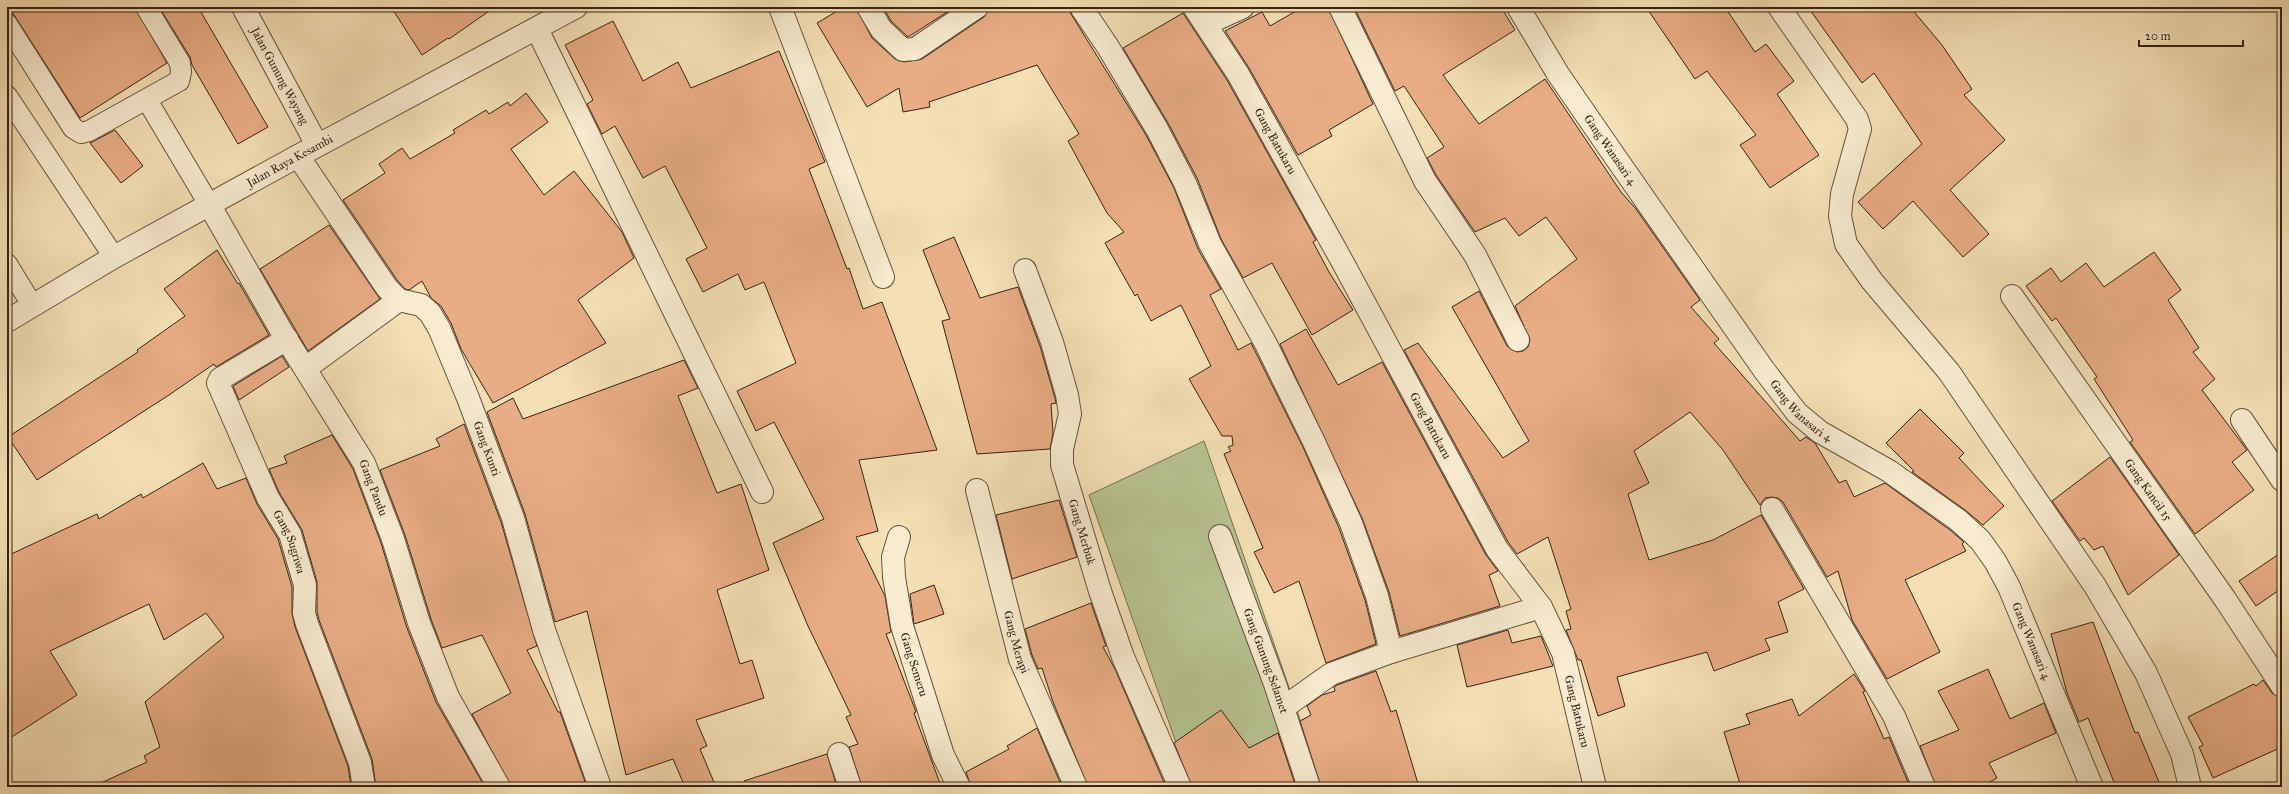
<svg xmlns="http://www.w3.org/2000/svg" width="2289" height="794" font-family="'IM FELL Great Primer',serif">
	<style>
		.green { fill: #b7c391; stroke: #777252 }
		.building { fill: #e9ad85; stroke: #372213 }
		.lines { fill: none; stroke-linecap: round; stroke-linejoin: round }
		.service-casing { stroke: #66523c; stroke-width: 22 }
		.minor-casing { stroke: #66523c; stroke-width: 24 }
		.tertiary-casing { stroke: #66523c; stroke-width: 24 }
		.service { stroke: #f8ebd0; stroke-width: 20 }
		.minor { stroke: #f8ebd0; stroke-width: 22 }
		.tertiary { stroke: #f8ebd0; stroke-width: 22 }
		.labels { text-anchor: middle; stroke-width: 3.5; stroke-linejoin: round; paint-order: stroke }
		.street-label { font-size: 12px; fill: #372213; stroke: #f8ebd0 }
	</style>
	<rect width="100%" height="100%" fill="#f5e0b6"/>
	<filter id="stains"><feTurbulence type="fractalNoise" baseFrequency=".005" numOctaves="4"/><feColorMatrix values="0 0 0 0 .2 0 0 0 0 .09 0 0 0 0 .02 0 0 0 .5 -.17"/></filter>
	<radialGradient id="worn" r=".72"><stop offset=".6" stop-color="#630" stop-opacity="0"/><stop offset="1" stop-color="#630" stop-opacity=".3"/></radialGradient>
	<polygon class="green" points="1204,441 1303,728 1186,771 1089,495"/>
	<g class="building">
		<polygon points="9,7 135,7 167,63 80,118"/>
		<polygon points="159,7 198,7 268,127 238,144 192,65 190,57"/>
		<polygon points="391,7 495,7 449,39 448,38 422,55"/>
		<polygon points="844,7 856,7 872,38 895,59 904,62 922,59 984,17 989,7 1069,7 1071,14 1146,135 1174,188 1198,249 1221,289 1210,295 1238,350 1251,343 1303,447 1339,528 1365,600 1376,644 1326,663 1299,581 1274,593 1254,552 1263,548 1224,454 1231,451 1228,447 1233,445 1232,436 1222,436 1189,379 1211,366 1181,305 1151,321 1137,294 1135,296 1105,243 1124,232 1107,213 1068,141 1079,134 1037,65 929,102 930,107 903,112 899,88 867,107 817,23"/>
		<polygon points="883,7 955,7 908,37 891,21"/>
		<polygon points="1303,7 1328,7 1373,104 1329,130 1332,136 1298,155 1249,68 1225,31 1262,12 1270,26"/>
		<polygon points="1354,7 1501,7 1515,30 1443,75 1479,124 1545,79 1621,192 1636,209 1700,300 1691,307 1719,339 1714,343 1800,441 1806,437 1815,443 1839,483 1846,480 1854,497 1885,483 1950,530 1964,542 1962,544 1966,551 1905,580 1940,652 1887,679 1852,620 1838,571 1827,577 1783,502 1778,498 1772,497 1765,498 1760,505 1723,450 1690,412 1634,451 1649,483 1628,494 1649,560 1713,540 1761,515 1804,589 1778,602 1788,632 1765,639 1770,650 1714,671 1707,652 1617,677 1625,706 1598,716 1581,660 1578,660 1566,630 1571,629 1566,611 1571,609 1548,537 1517,554 1508,542 1404,350 1418,343 1503,458 1529,441 1452,307 1479,291 1507,346 1517,352 1523,351 1528,347 1530,340 1515,306 1577,259 1546,217 1519,236 1505,218 1475,232 1436,175 1427,158 1444,147 1404,86 1395,91"/>
		<polygon points="1646,7 1725,7 1755,52 1766,44 1794,81 1777,94 1819,155 1770,188 1740,145 1756,135 1707,71 1695,79"/>
		<polygon points="1808,7 1910,7 1942,45 1972,89 1964,95 2005,140 1950,190 1989,234 1963,257 1913,201 1883,229 1858,202 1922,144 1874,73 1862,83"/>
		<polygon points="1183,13 1227,80 1316,240 1313,242 1329,272 1353,310 1312,335 1272,263 1243,278 1221,239 1197,178 1168,123 1123,48"/>
		<polygon points="613,21 643,81 678,62 691,88 779,51 825,162 809,169 847,269 849,268 863,309 882,302 937,450 859,460 878,531 856,537 885,596 891,632 886,634 915,709 916,712 914,713 941,786 944,784 945,787 862,787 849,747 858,744 846,717 851,715 808,626 773,543 824,519 774,422 756,431 737,391 796,363 764,282 745,290 738,274 703,292 686,259 707,248 665,166 643,178 615,126 602,134 587,104 593,100 565,45"/>
		<polygon points="526,93 548,122 511,149 544,195 574,171 622,232 634,258 578,300 606,343 493,403 461,349 451,323 441,306 431,298 422,281 409,290 405,289 397,280 343,200 385,173 379,164 402,148 410,159 455,133 453,130 486,110 489,114 508,102 510,106"/>
		<polygon points="115,130 143,166 121,183 90,143"/>
		<polygon points="329,225 380,299 308,351 260,269"/>
		<polygon points="954,237 980,298 1018,287 1040,346 1055,398 1056,403 1051,404 1053,433 1050,449 977,454 942,321 950,319 923,250"/>
		<polygon points="217,250 238,284 239,283 269,335 216,367 214,364 169,395 37,480 8,437 138,352 137,350 185,316 164,289"/>
		<polygon points="2154,252 2181,290 2168,300 2199,348 2193,352 2215,379 2202,390 2247,450 2232,462 2254,490 2195,534 2130,442 2133,440 2094,379 2097,377 2056,318 2052,321 2026,286 2051,268 2061,282 2086,263 2104,287"/>
		<polygon points="1306,329 1338,385 1382,362 1486,555 1498,571 1489,575 1500,606 1400,636 1389,592 1362,518 1280,344"/>
		<polygon points="282,356 289,367 239,400 233,386"/>
		<polygon points="684,360 698,388 678,396 717,493 741,484 769,570 717,590 740,664 752,660 764,698 696,720 707,746 700,749 716,787 685,787 673,759 626,775 587,611 555,622 525,514 487,412 513,398 523,419"/>
		<polygon points="1920,409 1964,453 1959,458 2004,506 1983,525 1965,510 1912,472 1914,471 1886,443"/>
		<polygon points="464,424 501,522 537,646 527,650 558,712 560,712 587,787 511,787 472,714 511,693 482,635 442,648 431,619 405,535 380,470 440,446 436,439"/>
		<polygon points="332,435 353,469 381,543 407,628 436,702 485,787 376,787 372,759 319,620 317,612 317,582 302,530 279,492 269,469 287,463 284,456"/>
		<polygon points="2110,457 2179,555 2128,595 2103,546 2094,550 2084,538 2080,541 2052,501"/>
		<polygon points="203,463 217,489 246,478 257,504 278,539 292,587 292,613 295,627 348,766 351,787 92,787 147,762 144,756 160,747 145,702 224,637 206,613 164,640 149,604 50,651 77,695 7,740 7,556 97,514 99,519 141,494 143,498"/>
		<polygon points="1059,500 1077,557 1012,579 996,515"/>
		<polygon points="2282,552 2282,588 2256,606 2239,581"/>
		<polygon points="934,585 944,614 914,624 910,594"/>
		<polygon points="1091,603 1106,646 1103,647 1115,669 1166,787 1088,787 1053,702 1042,668 1038,669 1032,655 1025,629"/>
		<polygon points="2093,622 2135,733 2138,732 2161,787 2116,787 2088,718 2079,722 2067,693 2051,634"/>
		<polygon points="1508,630 1512,643 1541,636 1553,666 1467,687 1457,645"/>
		<polygon points="1988,669 2010,719 2044,703 2056,733 1989,763 1997,778 1981,787 1936,787 1920,746 1959,730 1938,691"/>
		<polygon points="1376,671 1391,712 1396,710 1419,787 1321,787 1300,721 1311,715 1307,706 1322,695 1335,691 1334,687 1337,685"/>
		<polygon points="1854,674 1865,691 1863,692 1884,739 1889,737 1910,787 1741,787 1724,732 1750,724 1746,714 1792,699 1799,716"/>
		<polygon points="2263,680 2272,693 2282,698 2282,747 2213,778 2199,747 2203,745 2188,717 2254,684 2256,686"/>
		<polygon points="1221,710 1249,748 1278,733 1296,787 1192,787 1174,743"/>
		<polygon points="1037,728 1062,787 971,787 966,772 1009,749 1007,746"/>
		<polygon points="827,754 837,787 745,787 744,781"/>
	</g>
	<g class="lines">
		<g class="service-casing">
			<g id="service">
				<polyline points="7,24 73,128 81,133 89,131 179,81 181,72 180,63 146,7"/>
				<polyline points="7,96 114,257"/>
				<polyline points="147,100 210,206"/>
				<polyline points="7,264 32,305"/>
			</g>
		</g>
		<g class="minor-casing">
			<g id="minor">
				<path id="s1" d="M243,7L317,145"/>
				<polyline points="780,7 883,277"/>
				<polyline points="868,7 881,29 903,50 915,49 977,7"/>
				<polyline points="1081,7 1108,47 1157,129 1185,183 1210,244 1266,344 1314,442 1351,523 1377,596 1391,652"/>
				<path id="s2" d="M1194,7L1238,74L1342,261L1497,549L1541,607L1563,653L1595,787"/>
				<polyline points="1340,7 1425,181 1475,255 1518,340"/>
				<path id="s3" d="M1518,7L1558,74L1618,161L1764,370L1797,413L1820,432L1889,471L1958,520L1980,540L1995,561L2009,587L2092,787"/>
				<polyline points="1779,7 1857,119 1860,129 1842,194 1840,216 1846,244 1872,281 1949,372 2095,586 2146,673 2182,754 2190,787"/>
				<polyline points="1206,24 1243,7"/>
				<polyline points="537,29 762,492"/>
				<path id="s4" d="M298,156L387,288L399,300L421,305L430,313L439,328L468,398L513,518L544,630L600,787"/>
				<path id="s5" d="M210,206L282,332L364,463L393,539L419,623L448,697L499,787"/>
				<path id="s6" d="M1025,270L1052,342L1067,395L1070,414L1062,449V465L1100,591L1123,657L1180,787"/>
				<path id="s7" d="M2012,296L2225,599L2282,686"/>
				<path id="s8" d="M287,339L220,379L218,383L268,498L290,534L305,585L304,613L307,624L360,763L364,787"/>
				<polyline points="306,368 399,300"/>
				<polyline points="2242,420 2282,480"/>
				<path id="s9" d="M977,490L1020,659L1076,787"/>
				<polyline points="1772,509 1894,716 1924,787"/>
				<path id="s10" d="M1220,536L1275,684L1309,787"/>
				<path id="s11" d="M899,537L893,557L894,577L902,626L943,755L959,787"/>
				<polyline points="1283,708 1331,674 1391,652 1541,607"/>
				<polyline points="839,754 850,787"/>
			</g>
		</g>
		<g class="tertiary-casing">
			<g id="tertiary">
				<path id="s12" d="M7,321L114,257L298,156L576,7"/>
			</g>
		</g>
		<use href="#service" class="service"/>
		<use href="#minor" class="minor"/>
		<use href="#tertiary" class="tertiary"/>
	</g>
	<g class="labels">
		<g class="street-label">
			<text dy="4" stroke="none"><textPath href="#s1" startOffset="78">Jalan Gunung Wayang</textPath></text>
			<text dy="4" stroke="none"><textPath href="#s2" startOffset="157">Gang Batukaru</textPath></text>
			<text dy="4" stroke="none"><textPath href="#s3" startOffset="170">Gang Wanasari 4</textPath></text>
			<text dy="4" stroke="none"><textPath href="#s12" startOffset="325">Jalan Raya Kesambi</textPath></text>
			<text dy="4" stroke="none"><textPath href="#s3" startOffset="494">Gang Wanasari 4</textPath></text>
			<text dy="4" stroke="none"><textPath href="#s2" startOffset="481">Gang Batukaru</textPath></text>
			<text dy="4" stroke="none"><textPath href="#s4" startOffset="358">Gang Kunti</textPath></text>
			<text dy="4" stroke="none"><textPath href="#s5" startOffset="326">Gang Pandu</textPath></text>
			<text dy="4" stroke="none"><textPath href="#s7" startOffset="237">Gang Kancil 15</textPath></text>
			<text dy="4" stroke="none"><textPath href="#s6" startOffset="273">Gang Merbuk</textPath></text>
			<text dy="4" stroke="none"><textPath href="#s8" startOffset="257">Gang Sugriwa</textPath></text>
			<text dy="4" stroke="none"><textPath href="#s3" startOffset="830">Gang Wanasari 4</textPath></text>
			<text dy="4" stroke="none"><textPath href="#s9" startOffset="157">Gang Merapi</textPath></text>
			<text dy="4" stroke="none"><textPath href="#s10" startOffset="133">Gang Gunung Selamet</textPath></text>
			<text dy="4" stroke="none"><textPath href="#s11" startOffset="131">Gang Semeru</textPath></text>
			<text dy="4" stroke="none"><textPath href="#s2" startOffset="805">Gang Batukaru</textPath></text>
		</g>
	</g>
	<rect width="2289" height="794" fill="none" stroke="#f5e0b6" stroke-width="24"/>
	<rect x="8" y="8" width="2273" height="778" fill="none" stroke="#372213" stroke-width="2"/>
	<rect x="12" y="12" width="2265" height="770" fill="none" stroke="#372213"/>
	<path d="M2139 40v6h104v-6" fill="none" stroke="#372213" stroke-width="2"/>
	<text x="2145" y="40" font-size="12" fill="#372213" stroke="#f8ebd0" stroke-width="3" paint-order="stroke">20 m</text>
	<rect width="100%" height="100%" filter="url(#stains)"/>
	<rect width="100%" height="100%" fill="url(#worn)"/>
</svg>
